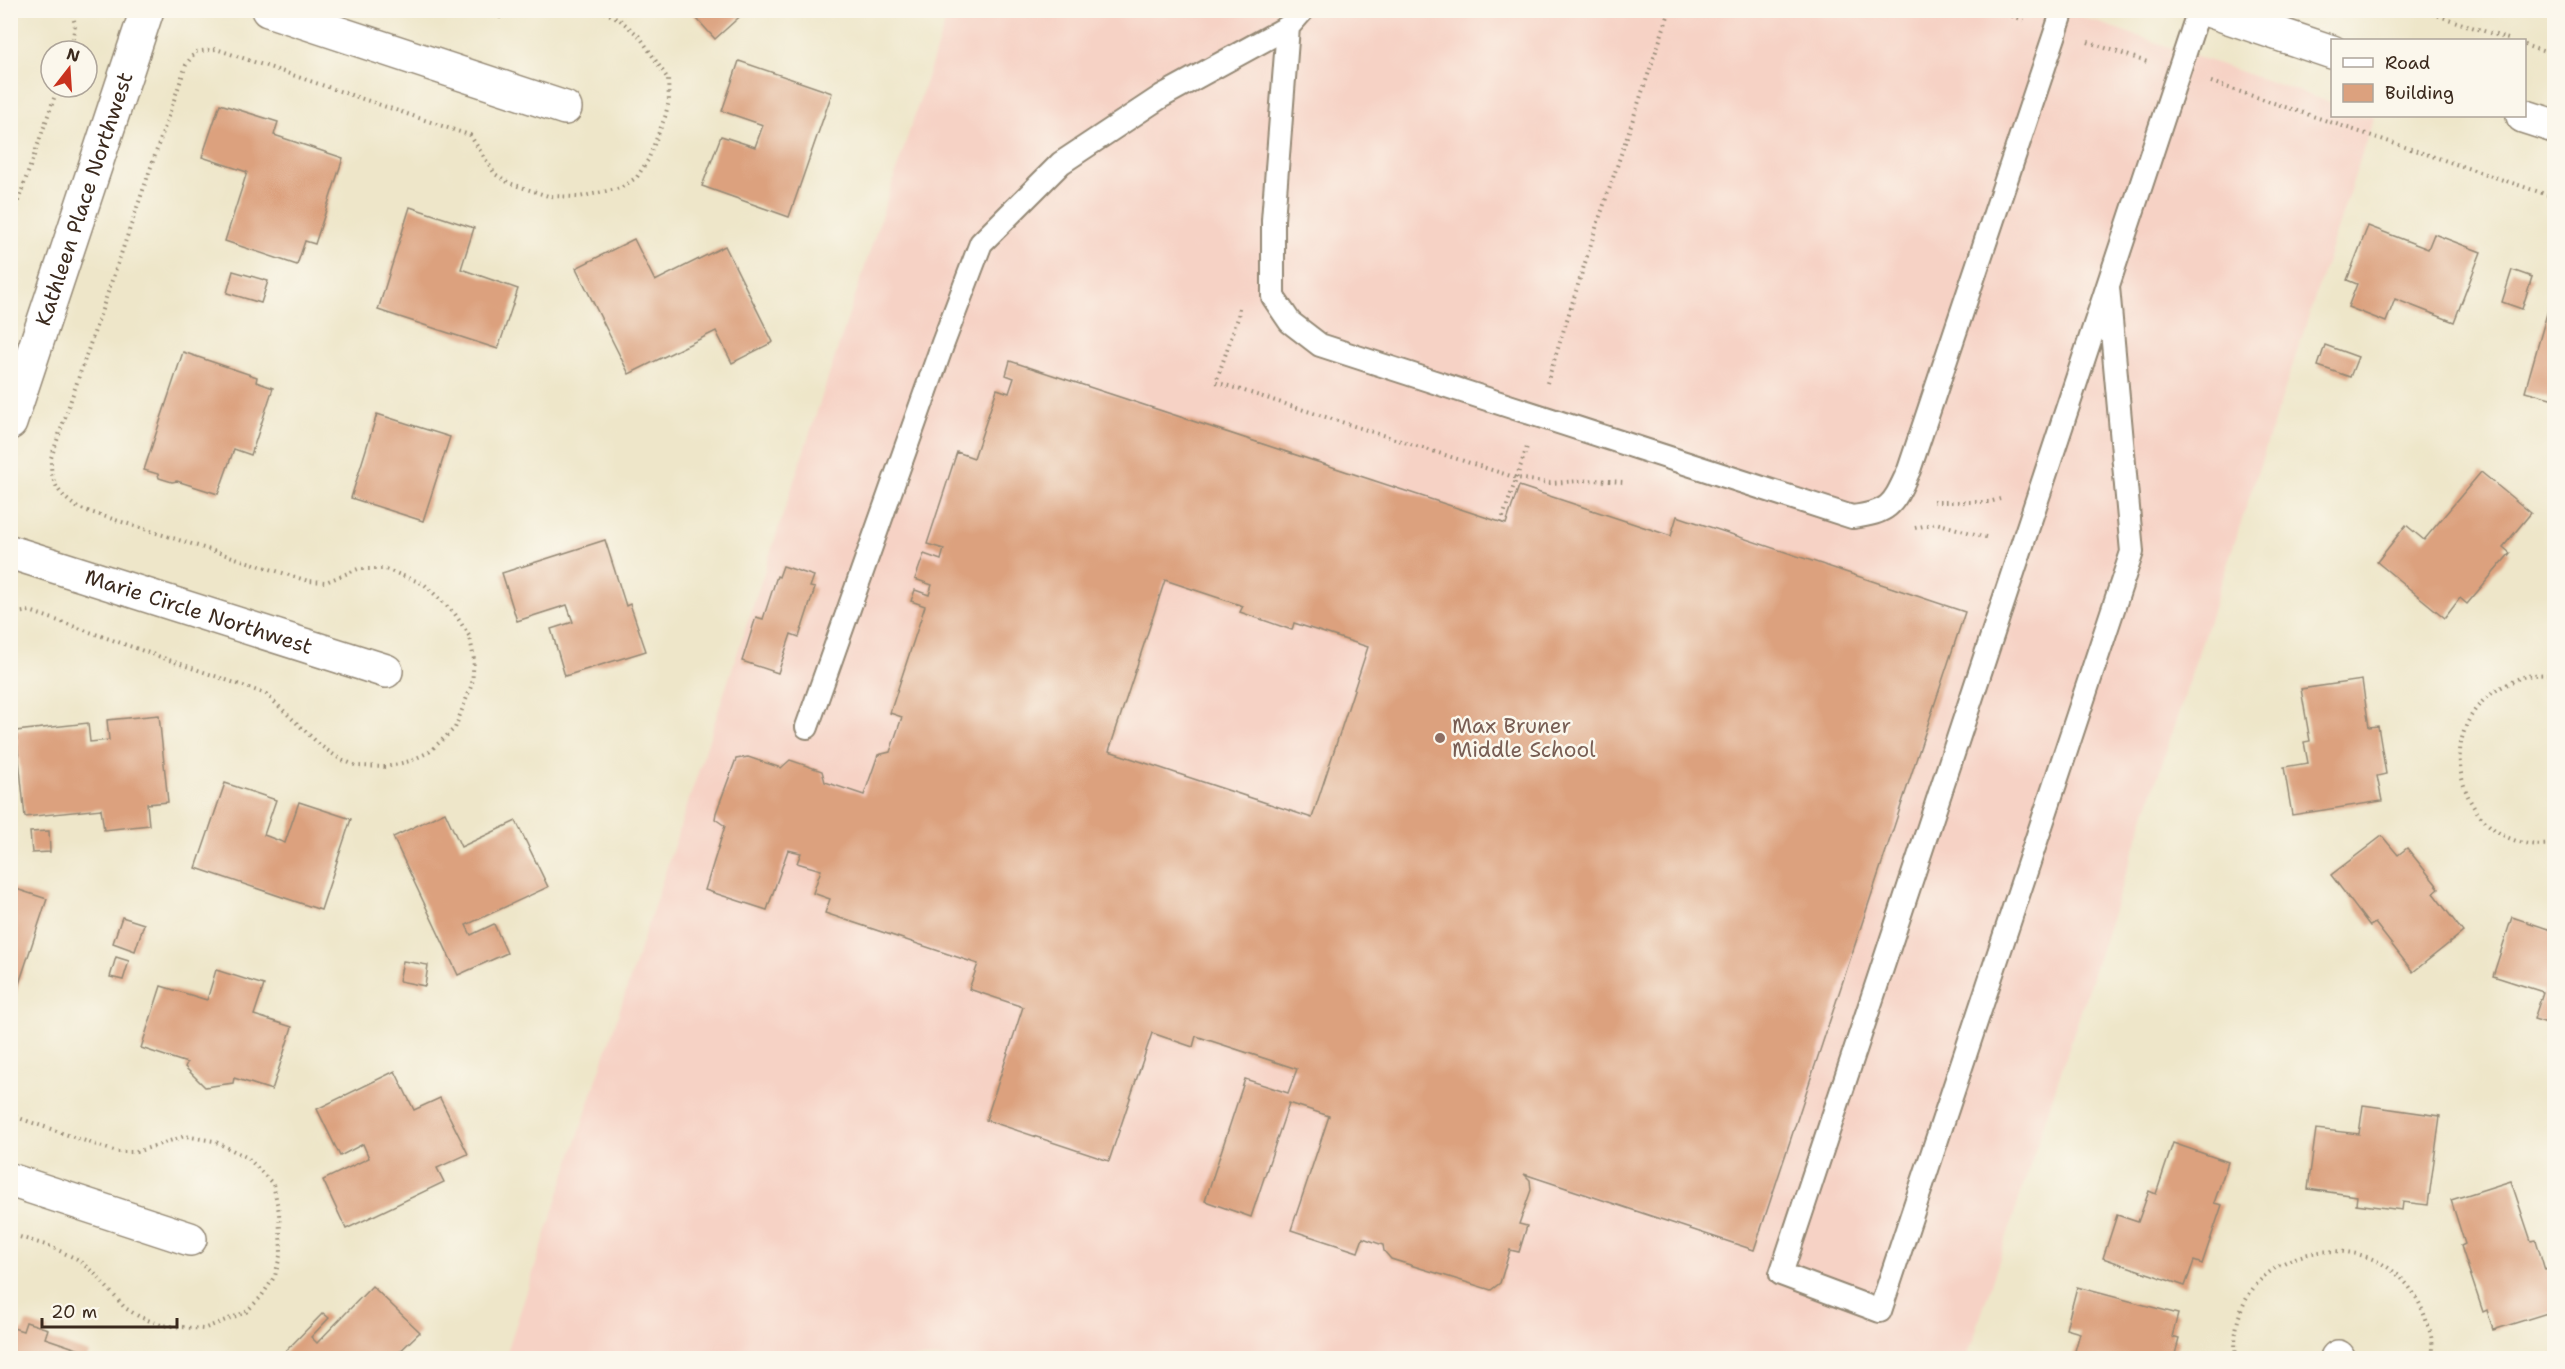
<svg xmlns="http://www.w3.org/2000/svg" width="2565" height="1369" font-family="'Shantell Sans',sans-serif">
	<style>
		.built { fill: #f6d2c5 }
		.building { fill: #dca17e; fill-rule: evenodd }
		.lines { fill: none; stroke-linecap: round; stroke-linejoin: round }
		.service-casing { stroke: #948874; stroke-width: 26 }
		.minor-casing { stroke: #948874; stroke-width: 36 }
		.tertiary-casing { stroke: #948874; stroke-width: 36 }
		.path { stroke: #948874; stroke-width: 4; stroke-dasharray: 1.5 4.5; stroke-linecap: butt }
		.service { stroke: #fff; stroke-width: 22 }
		.minor { stroke: #fff; stroke-width: 33 }
		.tertiary { stroke: #fff; stroke-width: 33 }
		.education-dot { fill: #8d6e63; stroke: #fbf7ec; stroke-width: 2 }
		.labels { text-anchor: middle; stroke-width: 5; stroke-linejoin: round; paint-order: stroke }
		.street-label { font-size: 21px; fill: #3b2a1e; stroke: #fbf7ec }
		.education-label { font-size: 21px; fill: #785e54; stroke: #fbf7ec; text-anchor: start }
	</style>
	<rect width="100%" height="100%" fill="#fbf7ec"/>
	<filter id="ink" filterUnits="userSpaceOnUse"><feTurbulence type="fractalNoise" baseFrequency=".0167" numOctaves="2"/><feDisplacementMap in="SourceGraphic" scale="12" xChannelSelector="R" yChannelSelector="G"/><feConvolveMatrix kernelMatrix="1 2 1 2 8 2 1 2 1" color-interpolation-filters="sRGB"/></filter>
	<filter id="wash" filterUnits="userSpaceOnUse"><feTurbulence type="fractalNoise" baseFrequency=".008" numOctaves="4" result="noise"/><feDisplacementMap in="SourceGraphic" scale="24" xChannelSelector="R" yChannelSelector="G"/><feGaussianBlur stdDeviation="1.35" result="paint"/><feColorMatrix in="noise" values="0 0 0 0 0 0 0 0 0 0 0 0 0 0 0 0 0 1.4 0 .05"/><feComposite in="paint" operator="in"/></filter>
	<g filter="url(#wash)">
		<rect width="100%" height="100%" fill="#eee6c9"/>
		<polygon class="built" points="949,11 2065,11 2332,103 2332,116 2374,117 1967,1358 505,1358"/>
		<g id="blocks">
			<g class="building">
				<polygon points="689,10 747,10 715,39"/>
				<polygon points="739,61 832,93 789,217 702,186 721,136 755,147 763,125 722,111"/>
				<polygon points="220,104 278,122 274,135 343,158 315,244 305,241 297,265 225,241 247,172 202,157"/>
				<polygon points="410,207 474,228 461,269 518,289 498,349 378,310"/>
				<polygon points="2368,226 2428,249 2434,234 2481,252 2454,322 2395,299 2386,322 2348,307 2357,284 2347,280"/>
				<polygon points="634,239 655,281 725,246 773,342 732,363 716,331 629,374 576,268"/>
				<polygon points="2512,270 2532,277 2522,309 2502,302"/>
				<polygon points="233,271 268,281 261,303 227,293"/>
				<polygon points="2554,289 2554,399 2525,391"/>
				<polygon points="2325,345 2358,357 2350,377 2318,366"/>
				<polygon points="183,352 257,377 256,382 273,388 251,455 234,449 218,494 177,481 172,482 159,478 158,474 144,470"/>
				<path d="M1010,361L1506,524L1519,486L1671,536L1677,516L1965,612L1754,1250L1524,1174L1530,1180L1531,1190L1519,1224L1527,1226L1519,1252L1510,1250L1500,1283L1491,1290L1391,1259L1384,1251L1383,1245L1363,1238L1358,1252L1291,1230L1329,1116L1289,1103L1251,1217L1205,1201L1245,1079L1288,1093L1297,1069L1196,1036L1193,1047L1152,1033L1109,1161L986,1120L1023,1007L969,989L978,964L825,913L830,899L813,893L821,870L797,863L801,853L788,850L767,910L705,890L725,826L715,819L716,813L736,759L748,757L781,768L790,760L822,771L825,782L864,795L878,755L890,752L902,717L890,713L925,606L911,601L915,590L929,595L932,585L915,579L924,554L941,560L944,549L927,544L957,452L974,458L997,389L1009,393L1014,378L1006,375ZM1165,580L1243,606L1240,612L1292,630L1294,623L1368,647L1312,818L1109,751Z"/>
				<polygon points="377,414 450,437 423,521 351,498"/>
				<polygon points="2481,472 2531,513 2503,547 2510,553 2467,604 2460,598 2445,618 2377,562 2406,525 2424,540"/>
				<polygon points="605,540 626,606 630,604 646,651 565,676 551,629 573,622 567,605 517,621 502,573"/>
				<polygon points="783,566 814,576 810,587 815,588 799,637 791,634 778,673 742,661 756,617 763,619 777,576 779,577"/>
				<polygon points="2362,680 2369,727 2378,726 2386,774 2377,776 2382,801 2292,815 2284,767 2308,763 2304,742 2310,741 2301,689"/>
				<polygon points="159,715 168,802 147,804 149,825 104,830 101,809 25,817 16,731 88,723 90,742 109,740 107,720"/>
				<polygon points="225,783 276,800 264,835 285,843 299,802 351,819 321,910 196,868"/>
				<polygon points="445,812 461,847 516,821 548,887 466,925 471,935 494,924 507,953 458,975 393,837"/>
				<polygon points="49,831 50,852 32,853 30,832"/>
				<polygon points="2382,836 2398,855 2407,848 2439,888 2433,893 2463,932 2413,972 2375,923 2370,926 2331,875"/>
				<polygon points="10,887 47,899 11,1008 10,1007"/>
				<polygon points="122,917 144,924 135,951 113,943"/>
				<polygon points="2512,917 2551,930 2554,920 2554,1025 2534,1019 2543,992 2493,976"/>
				<polygon points="116,957 129,961 123,980 110,977"/>
				<polygon points="403,961 428,965 425,986 399,981"/>
				<polygon points="216,970 264,985 254,1015 292,1027 272,1090 234,1078 233,1083 205,1087 185,1067 187,1063 141,1048 161,986 207,1000"/>
				<polygon points="395,1071 414,1110 440,1098 468,1154 437,1168 444,1182 346,1229 323,1180 369,1158 363,1144 340,1156 317,1109"/>
				<polygon points="2363,1105 2440,1116 2428,1205 2403,1202 2402,1210 2356,1204 2357,1196 2308,1189 2316,1129 2359,1134"/>
				<polygon points="2173,1143 2228,1162 2214,1203 2222,1205 2202,1264 2194,1261 2185,1286 2103,1258 2117,1215 2138,1222 2149,1191 2156,1194"/>
				<polygon points="2511,1181 2531,1241 2536,1240 2545,1270 2554,1267 2554,1311 2493,1330 2487,1310 2483,1312 2461,1246 2465,1244 2451,1200"/>
				<polygon points="372,1286 420,1332 393,1358 279,1358 323,1313 329,1318 311,1337 317,1343"/>
				<polygon points="2077,1287 2178,1314 2172,1337 2179,1339 2174,1358 2073,1358 2080,1333 2066,1329"/>
				<polygon points="26,1322 48,1329 45,1338 89,1353 87,1358 10,1358 10,1327 23,1331"/>
			</g>
		</g>
	</g>
	<g filter="url(#ink)">
		<use href="#blocks" fill-opacity="0" stroke="#948874" stroke-width="1.5"/>
		<g class="lines">
			<g class="service-casing">
				<g id="service">
					<path d="M1303,10L1288,27L1273,220V297L1290,322L1320,345L1852,517C1892,512 1893,504 1909,470L2063,10"/>
					<polyline points="2108,287 2132,552 1880,1311 1781,1274 2199,10"/>
					<polyline points="807,727 943,343 981,243 1061,163 1162,96 1288,27"/>
				</g>
			</g>
			<g class="minor-casing">
				<g id="minor">
					<polyline points="268,10 565,108"/>
					<path id="s1" d="M10,423L147,10"/>
					<path id="s2" d="M10,552L386,671"/>
					<polyline points="10,1180 190,1239"/>
					<polyline points="2337,1358 2338,1357"/>
				</g>
			</g>
			<g class="tertiary-casing">
				<g id="tertiary">
					<polyline points="2208,10 2332,52"/>
					<polyline points="2523,116 2554,126"/>
				</g>
			</g>
			<g class="path">
				<polyline points="470,10 500,17 523,10"/>
				<polyline points="1995,10 2024,20"/>
				<polyline points="2421,10 2511,40"/>
				<polyline points="2088,42 2147,62"/>
				<polyline points="2524,45 2554,55"/>
				<polyline points="71,51 75,24 71,10"/>
				<polyline points="2211,82 2554,197"/>
				<polyline points="10,224 58,87"/>
				<polyline points="1239,308 1238,318 1216,382 1517,478 1550,483 1595,480 1623,482"/>
				<polyline points="1547,383 1596,228 1670,10"/>
				<polyline points="1933,502 1989,502 2000,499"/>
				<polyline points="1501,523 1527,447"/>
				<polyline points="1915,528 1936,523 1989,538"/>
				<path d="M10,614L30,611L266,694L321,746L340,759L357,766L386,767L410,761L429,752L455,728L472,684L474,660L470,637L455,614L424,584L385,569H358L326,582L308,581L78,508C58,494 50,482 51,458L186,65L195,52L216,49L460,132L470,135L495,174L509,183L548,196L579,197L621,188L637,177L648,160L665,117L669,101L668,79L640,37L619,19L600,10"/>
				<path d="M2554,674C2546,675 2536,674 2527,676C2520,677 2512,682 2506,685C2422,725 2461,857 2554,844"/>
				<polyline points="10,1115 117,1152 136,1152 185,1136 214,1141 248,1158 273,1184 279,1212 281,1252 275,1276 261,1297 246,1312 203,1329 161,1325 140,1317 125,1308 94,1273 77,1259 49,1246 10,1234"/>
				<path d="M2236,1358C2222,1241 2386,1211 2424,1314C2429,1328 2435,1343 2432,1358"/>
			</g>
			<use href="#service" class="service"/>
			<use href="#minor" class="minor"/>
			<use href="#tertiary" class="tertiary"/>
		</g>
	</g>
	<circle class="education-dot" cx="1440" cy="738" r="6"/>
	<g class="labels">
		<g class="street-label">
			<text dy="7" stroke="none"><textPath href="#s1" startOffset="236">Kathleen Place Northwest</textPath></text>
			<text dy="7" stroke="none"><textPath href="#s2" startOffset="198">Marie Circle Northwest</textPath></text>
		</g>
		<g class="education-label">
			<text x="1452" y="733">Max Bruner<tspan x="1452" dy="24">Middle School</tspan></text>
		</g>
	</g>
	<rect width="2565" height="1369" fill="none" stroke="#fbf7ec" stroke-width="36"/>
	<rect x="2331" y="39" width="195" height="78" fill="#fbf7ec" stroke="#aea59a" stroke-width="1.5"/>
	<rect x="2343" y="58" width="30" height="9" fill="#ffffff" stroke="#aea59a" stroke-width="1.5"/>
	<text x="2385" y="69" font-size="18" fill="#3b2a1e">Road</text>
	<rect x="2343" y="84" width="30" height="18" fill="#dca17e" stroke="#aea59a" stroke-width="1.5"/>
	<text x="2385" y="99" font-size="18" fill="#3b2a1e">Building</text>
	<g transform="translate(69 69) rotate(17)"><circle r="28" fill="#fbf7ec" stroke="#aea59a" stroke-width="1.5"/>
	<path d="M0-4.5L10 22L0 15L-10 22Z" fill="#c8321e"/>
	<text y="-9" font-size="16" font-weight="bold" text-anchor="middle" fill="#3b2a1e">N</text>
	</g>
	<path d="M42 1318v9h135v-9" fill="none" stroke="#3b2a1e" stroke-width="3"/>
	<text x="51" y="1318" font-size="18" fill="#3b2a1e" stroke="#fbf7ec" stroke-width="4.5" paint-order="stroke">20 m</text>
</svg>
